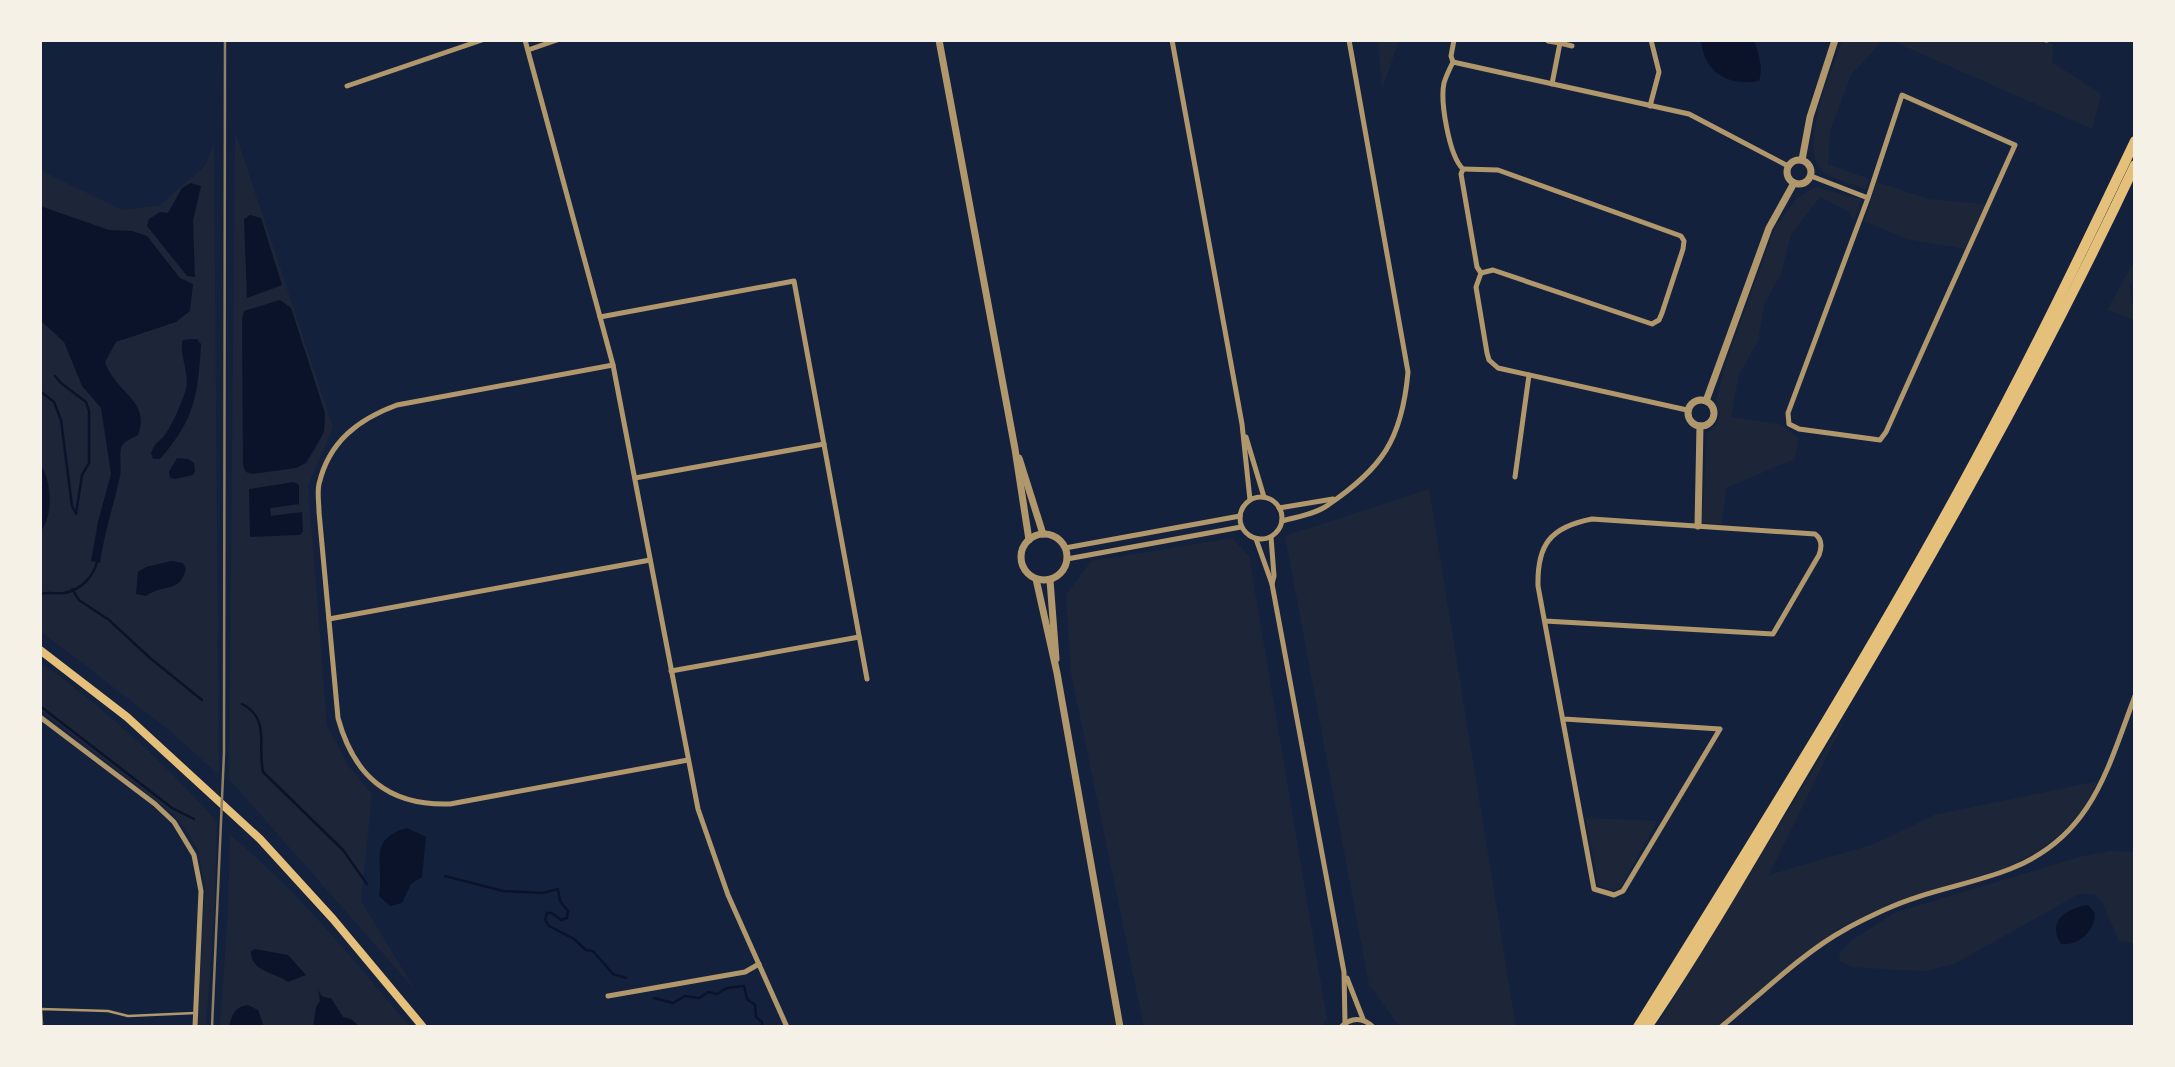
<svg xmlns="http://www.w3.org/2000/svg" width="2175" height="1067" font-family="'Space Grotesk',sans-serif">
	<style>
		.green { fill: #1d2539; fill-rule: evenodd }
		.water { fill: #0b132b }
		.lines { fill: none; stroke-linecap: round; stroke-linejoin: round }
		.stream { stroke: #0b132b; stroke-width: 2.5 }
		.service { stroke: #b1986c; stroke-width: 2.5 }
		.minor { stroke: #b1986c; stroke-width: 5 }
		.tertiary { stroke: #b1986c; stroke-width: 7 }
		.secondary { stroke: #e5c07b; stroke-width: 8 }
		.trunk { stroke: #e5c07b; stroke-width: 10 }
		.rail { stroke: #918062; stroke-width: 2.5 }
	</style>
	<rect width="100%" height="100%" fill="#14213d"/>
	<g class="green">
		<polygon points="1378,40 1399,40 1382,90"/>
		<path d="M1842,40H1883L1851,75L1830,131L1828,164L1869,179L1865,189C1853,184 1835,180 1825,173C1795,152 1833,68 1842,40Z"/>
		<polygon points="1890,40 2033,40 2053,44 2052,62 2101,94 2092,129"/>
		<path d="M235,132L333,427L308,486L327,725L347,764L372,795L361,901L416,991L229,779ZM291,308L325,413C327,434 314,459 296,468ZM249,489L299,504L270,508L271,516Z"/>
		<polygon points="214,143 219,775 168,729 40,631 40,170 122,210 160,205 205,166"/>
		<polygon points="1877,182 1928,199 1985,204 1965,249 1906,239 1864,221"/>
		<polygon points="1815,187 1862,199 1854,221 1849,212 1820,197 1791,235 1781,274 1764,305 1758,341 1739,375 1731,417 1779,424 1799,438 1795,459 1726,488 1722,524 1702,523 1707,433 1716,425 1720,415 1716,401 1724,368 1775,227 1797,198"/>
		<polygon points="2132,265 2135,266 2135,279 2129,285 2132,304 2135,303 2135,320 2107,310"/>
		<polygon points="1429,489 1516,1027 1400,1027 1369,985 1285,536"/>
		<polygon points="1232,538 1249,556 1327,1019 1321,1027 1144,1027 1071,673 1066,595 1091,561"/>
		<path d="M40,662C105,709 164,762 217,822L215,901L206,1027H197L205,889L198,850L187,831L174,815L40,710Z"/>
		<polygon points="1851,707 1769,875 1874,844 1934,815 2098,781 2084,808 2062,833 2038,851 2008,867 1887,905 1840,928 1717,1027 1656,1027"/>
		<polygon points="1586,818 1657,821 1621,887 1613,891 1598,885"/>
		<path d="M230,835C298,890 353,960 410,1027H220L228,911Z"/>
		<polygon points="2110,851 2135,852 2135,943 2119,941 2102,902 2094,894 2079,894 1954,964 1926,971 1895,970 1852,967 1839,961 1840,952 1852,940 1896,912 2083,856"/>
	</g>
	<g class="water">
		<path d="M1701,40H1754C1758,53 1764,68 1759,81C1729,87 1703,72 1701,40Z"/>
		<polygon points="191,183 201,186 193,221 195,277 187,276 147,226 149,219 160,212 168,213 182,188"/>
		<path d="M40,206L109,230L132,231L147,236L180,278L193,284L190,311L176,322L116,342L105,362C116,394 151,400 138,435C133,438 123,441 121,448C119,457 122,466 120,476C114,505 104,533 100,563L91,561L98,522L111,474L101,408L82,386L64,342L40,320Z"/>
		<polygon points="250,215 261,218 282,285 247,298 244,219"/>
		<polygon points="280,300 291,308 325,413 324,432 306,463 296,468 252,474 246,472 243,466 242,319 244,311"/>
		<path d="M191,339H197L201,344C198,395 195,419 160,459H153L151,453C155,442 158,443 164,436C171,428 183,400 186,389C190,373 178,352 183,340Z"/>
		<polygon points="177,458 188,459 194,463 195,471 193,475 175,479 170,478 169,472"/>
		<path d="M40,464C52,481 54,516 40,532Z"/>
		<polygon points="294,482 299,485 299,504 270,508 271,516 302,512 303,531 300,535 250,537 249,489"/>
		<path d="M171,561L183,563L186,569C179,594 164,583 146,596L136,594L138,572L146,567Z"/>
		<path d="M407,828L426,837L422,877L411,884L402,903L390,906L379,896C385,864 366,839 407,828Z"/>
		<path d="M2088,905L2095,913C2095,931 2079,946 2061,944C2046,921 2067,908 2088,905Z"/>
		<path d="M255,949L288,955L306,975L288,982C276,972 250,972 251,951Z"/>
		<path d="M318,989C320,996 324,998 331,998L343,1017L351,1019L360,1027H313L316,1007L320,1001Z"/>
		<path d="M248,1005L258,1010L264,1027H229C232,1014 235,1007 248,1005Z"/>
	</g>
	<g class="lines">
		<g class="stream">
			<polyline points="40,391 54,402 61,420 72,506 76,514 82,475 89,463 89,411 86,402 61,383 55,376"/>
			<polyline points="40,404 40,410"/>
			<polyline points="72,589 79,600 109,620 150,658 202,700"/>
			<path d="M40,594C48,592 56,594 64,593C81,590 93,577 97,562"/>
			<path d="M242,704C271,719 257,745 263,772L343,850L367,884"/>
			<polyline points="40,706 172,808 194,819"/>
			<polyline points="445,876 503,891 543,893 558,889 560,901 568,911 567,918 561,920 552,913 547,913 545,920 549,926 574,939 586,950 593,951 613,974 626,978"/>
			<polyline points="654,998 673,1003 685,996 699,998 708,992 717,994 727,988 744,986 747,999 755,1005 756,1017 762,1022 762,1027"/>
		</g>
		<polyline class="service" points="42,1024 41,1009 108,1011 128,1016 195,1013"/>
		<g class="minor">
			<polyline points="525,40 613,365 698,809 728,895 787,1027"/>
			<polyline points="1172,40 1242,424 1250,500"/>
			<polyline points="2046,40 2047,40"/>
			<polyline points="1548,41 1560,43"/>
			<polyline points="528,50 557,40"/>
			<polyline points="1453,62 1451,56 1454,40"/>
			<polyline points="1552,84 1560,43 1572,46"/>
			<polyline points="347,86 482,40"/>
			<polyline points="1650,106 1659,72 1651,40"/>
			<polyline points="1463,169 1498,170 1681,236 1684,241 1683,249 1662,313 1659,320 1652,324 1493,270 1481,273 1476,287 1487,353 1489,360 1498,368 1687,410"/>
			<polyline points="1811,176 1868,198 1788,413 1789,424 1799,429 1880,440 1886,432 2015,145 1902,95 1868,198"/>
			<path d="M1481,273L1477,267L1461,174L1463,169C1449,156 1440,101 1444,83C1446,76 1450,68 1453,62L1689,114L1788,166"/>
			<polyline points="600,317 794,281 867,679"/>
			<path d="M613,365L397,405C359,419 329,441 319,484C317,492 319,503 319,512L338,718C354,776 388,806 450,804L688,760"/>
			<polyline points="1246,437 1264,497"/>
			<polyline points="1515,477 1529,375"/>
			<polyline points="635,478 824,444"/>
			<circle cx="1261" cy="518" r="21"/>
			<polyline points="1279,508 1333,499"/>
			<path d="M1282,521C1296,517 1316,514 1328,505C1382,468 1402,440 1408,372L1349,40"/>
			<polyline points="1271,537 1274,576 1272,584"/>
			<polyline points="1256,539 1272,584 1344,972 1345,1023"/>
			<polyline points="1065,548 1240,516"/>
			<polyline points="1067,559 1241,527"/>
			<polyline points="329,619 650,560"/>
			<path d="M1545,621L1773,634L1819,555C1822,547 1822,539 1815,534L1592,519C1550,527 1537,545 1538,586L1594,889L1614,895L1623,891L1720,729L1564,719"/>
			<polyline points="671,671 859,637"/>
			<polyline points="40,717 155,804 174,822 194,855 201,891 195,1027"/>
			<polyline points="1347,978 1363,1019"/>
			<polyline points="608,996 745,972 759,964"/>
			<path d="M1341,1027C1351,1017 1363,1017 1373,1027"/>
			<path d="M1721,1027C1760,995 1802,953 1846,929C1858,922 1871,916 1884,910C1924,891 1969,885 2010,869C2092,837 2107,770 2135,696"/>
		</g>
		<g class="tertiary">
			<polyline points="939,40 1015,449 1029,540"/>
			<circle cx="1799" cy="172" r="12"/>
			<polyline points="1802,160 1810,117 1835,40"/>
			<circle cx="1701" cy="413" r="13"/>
			<polyline points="1706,401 1769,228 1794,183"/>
			<polyline points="1019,458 1043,534"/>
			<polyline points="1698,526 1700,426"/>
			<circle cx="1044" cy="557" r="23"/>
			<polyline points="1036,579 1057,673 1120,1027"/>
			<polyline points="1050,580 1056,659"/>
		</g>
		<polyline class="secondary" points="40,650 127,717 260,839 333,919 423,1027"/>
		<g class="trunk">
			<path d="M1638,1027C1754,840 1872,653 1976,459C2033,354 2084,248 2135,141"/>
			<path d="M1647,1027C1707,939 1759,846 1813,756C1929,563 2039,369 2135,165"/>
		</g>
		<polyline class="rail" points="212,1027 224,753 225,40"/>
	</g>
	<rect width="2175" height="1067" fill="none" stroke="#f6f1e7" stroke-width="84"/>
</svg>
